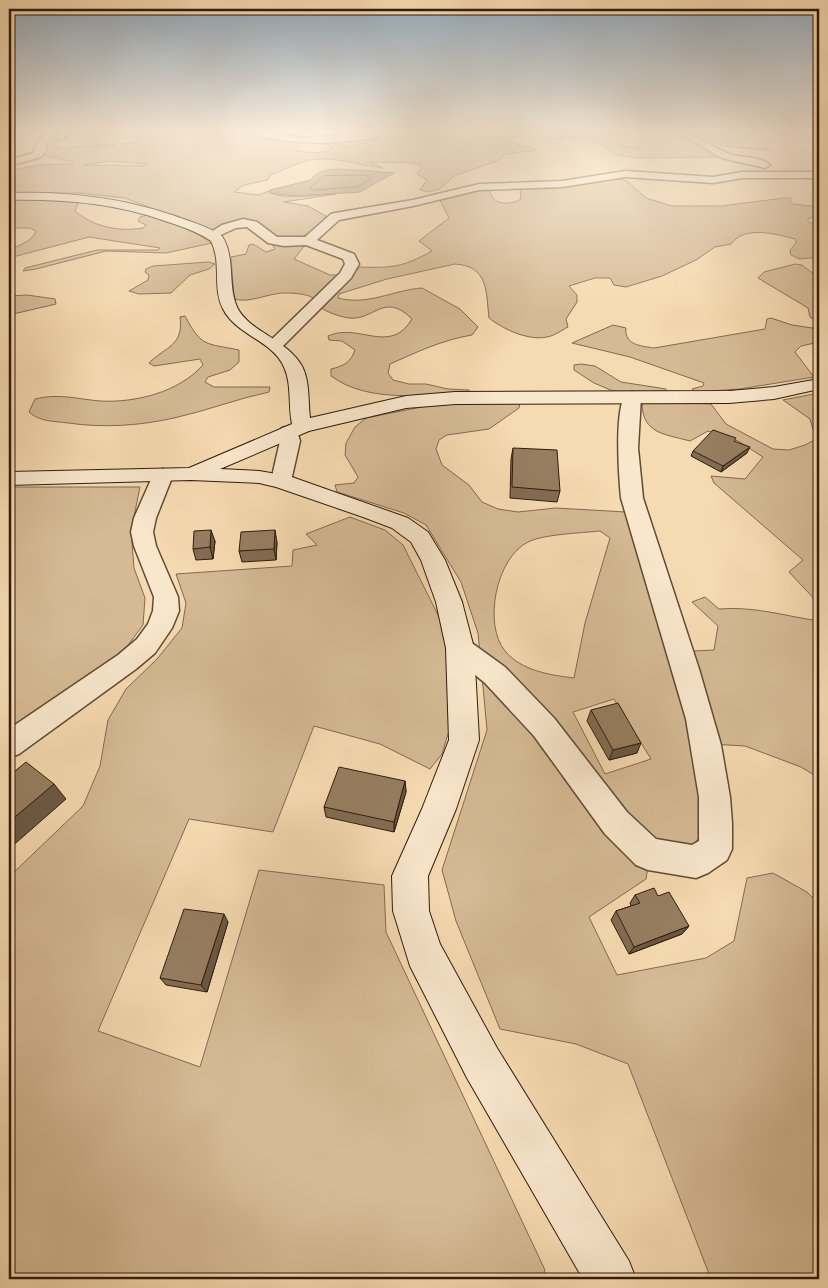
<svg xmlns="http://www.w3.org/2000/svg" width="828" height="1288" font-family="'IM FELL French Canon',serif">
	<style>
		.green { fill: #d5ba95; stroke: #836a50; fill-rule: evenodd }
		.water { fill: #b39979; stroke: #7f674d }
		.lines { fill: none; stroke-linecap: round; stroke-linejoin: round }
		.shore { stroke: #725a42; stroke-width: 1 }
		.street-casing { stroke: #624b34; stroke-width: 3 }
		.secondary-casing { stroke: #311b0b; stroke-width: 2 }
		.street { fill: #f9e7cc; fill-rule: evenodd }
		.secondary { fill: #f9e7cc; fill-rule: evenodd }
		.wall { fill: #826c53; stroke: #311b0b }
		.shaded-wall { fill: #6a5844; stroke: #311b0b }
		.building { fill: #977e61; stroke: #311b0b }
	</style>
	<rect width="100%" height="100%" fill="#f6dab1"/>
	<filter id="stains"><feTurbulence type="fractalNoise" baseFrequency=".004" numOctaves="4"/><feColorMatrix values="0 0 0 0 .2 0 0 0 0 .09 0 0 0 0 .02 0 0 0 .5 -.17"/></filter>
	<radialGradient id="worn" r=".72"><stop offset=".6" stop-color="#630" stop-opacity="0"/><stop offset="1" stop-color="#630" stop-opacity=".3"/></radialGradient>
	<g class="green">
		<path d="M60,131H78L66,139L52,142L60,148L134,143L138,142L137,134L144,133L243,131L274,139L300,142L297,151C308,152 324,155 333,148L323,142L329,141L349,147L374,140L373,139H421L447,131H526L553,136L573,133L571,131H609L606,137L623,146L639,148L641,139L636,131C665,131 695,136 718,157L638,158L618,155L589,139L490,136L538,150L506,154L497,161L454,176L440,189L429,192L420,190L427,180L417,174L422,167L415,163L369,162L383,168C358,166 331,154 306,161C294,164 282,171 270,175L268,180L244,185L234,192L259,195L269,191C276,201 323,194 336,194L284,202L308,206L326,216C316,234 293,245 273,234C269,232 267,227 261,225C247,219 226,225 212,231L125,198L80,193H10L9,171L39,165L73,164V162L43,155C45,143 50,138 60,131ZM109,161L147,164L143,166L84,165Z"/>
		<polygon points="689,131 751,133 754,135 748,136 750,138 740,142 723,143 736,147 768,149 770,151 723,146"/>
		<path d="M613,177L627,181L646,198L672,206H722L784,198H791L790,201L792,204L819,207V214L808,219V222L819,226V257L800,259L791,255L790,250L796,243L795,239C776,234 745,225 731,244L715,247L696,260L662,276L626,287L614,285L610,278H595L569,286L577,295V302L566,319L568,327C562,330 554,336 547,337C528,341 503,329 489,318C486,293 489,266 455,264L387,279L339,294L338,298C368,306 393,290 422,288L460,309L478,327L472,335C442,340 417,352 390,364L388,373L393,380L409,384H426L448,389L469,390L470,394C425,394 369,404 331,376V369C344,366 351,362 355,350L342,341L329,340L328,336C359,322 390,356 412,319C384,291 374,321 349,318C341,317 326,312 320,307C318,304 316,301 313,298C308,294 293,293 287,293C270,292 250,304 234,299L231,257L246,254L249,245L253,244L266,252L275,249L272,244H306L294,259L330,275H352L360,267C394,268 403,267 432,251L419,241L449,218L440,200L478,190L490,189C490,205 509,206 521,199L520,188Z"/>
		<path d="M18,197L70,200L78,203L75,211C93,227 120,232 143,228L146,225L138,221L140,217L147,215L191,230L212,243L166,253L106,251L36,269L23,271L25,268L97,250H158L160,248L89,237L9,258V250C19,245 32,242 36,231L30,228H9V199Z"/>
		<polygon points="209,262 215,264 209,269 190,275 171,293 139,294 129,291 148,280 149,275 145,272 146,269 153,266"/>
		<polygon points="795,264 802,265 819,278 819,322 810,317 808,308 758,278 764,272"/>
		<polygon points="27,295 55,299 56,304 9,315 9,296"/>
		<path d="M185,316C202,348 206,343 239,350V362L230,370L208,377L205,382L214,387H270L269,392C236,399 206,411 174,418C138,426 103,428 68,423C53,421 40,422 29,412L35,399C58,393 77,399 100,401C136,403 179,392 203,365L200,359L154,366L149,363C166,346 184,346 180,317Z"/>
		<path d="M771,318L792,325L819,329V342L801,346L795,352L814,377L740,389L695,392L692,389L703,386L704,383L630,357L572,343L613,325L626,328C624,345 641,346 654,348L765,329L767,319Z"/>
		<polygon points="581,364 595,366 621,382 666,389 666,393 613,391 594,383 574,370 574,365"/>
		<path d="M819,393V604L789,572L803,560L714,483L711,476L745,479L763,457L738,441L708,431L690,441C665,434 643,434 642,404L657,401L711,404L726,424L773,449L789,450L805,445L816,439L810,419L783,400Z"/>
		<path d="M520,403L519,408L489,429L447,435L439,440L436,449L442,465L469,485L482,502L498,509L518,512L556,508L626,512L672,652L714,650L718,626L692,602L705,597L719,609C754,606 785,616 819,621V778L801,767L745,746L694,743L702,789L701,836L691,846L652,843L646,879L589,917L617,975L706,958L734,941L747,878L773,873L807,892L819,904V1279H711L628,1064L576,1044L500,1029L456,921L442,870L487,730L478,633L461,582L426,525L404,513L337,492L335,485L354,483L358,477L345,455L346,443L355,427L366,418L436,404ZM600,531L610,538L585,623L574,678C550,675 522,671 505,651C483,624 496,558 528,542C544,534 582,533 600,531ZM614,699L651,759L605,774L573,712Z"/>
		<polygon points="9,487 140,487 131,531 134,568 145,598 143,625 120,656 10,733"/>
		<polygon points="350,517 385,530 403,545 445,629 451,724 442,754 430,769 380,744 314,726 273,832 189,819 98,1031 200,1067 259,870 384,885 386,932 545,1270 542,1279 9,1279 9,877 83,806 100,766 108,720 126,689 157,659 182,628 186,603 176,574 292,566 293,550 317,545 306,534"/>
	</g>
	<path class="water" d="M362,170L394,173L360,192L296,196L269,193L270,190L311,180C319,165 347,170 362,170Z"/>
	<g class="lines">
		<polygon class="shore" points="362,175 370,176 371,179 357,187 313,190 310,188 323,176"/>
		<g class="street-casing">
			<g id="street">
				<polygon points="49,131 59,131 47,143 45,152 41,157 9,166 9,160 33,153 39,140"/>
				<path d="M248,131H264L303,138L389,131C368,147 270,146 248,131Z"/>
				<polygon points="528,131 579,131 553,138"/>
				<path d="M668,131C696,131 705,144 729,154C741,158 761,156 770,165L765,168L722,158L689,139Z"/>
				<polygon points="625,171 713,177 742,172 813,172 818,175 813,178 742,178 713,183 625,177 562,187 479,190 413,206 339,220 317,240 354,254 359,264 351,278 281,348 275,350 267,345 269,342 340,273 345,264 343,259 306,245 284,246 268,243 247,227 236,228 212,239 206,235 222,225 243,219 257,222 277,237 305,237 331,214 335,213 413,200 479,184 562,181"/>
				<path d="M632,392L638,393L641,397L638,448L643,498L699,669L721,745L730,797L732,823V849L727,860L708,873L696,878L648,870L636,865L605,834L534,736L485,683L451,655L447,648L451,641L460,638L469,641L505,667L554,718L627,812L656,839L692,845L699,841V797L686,719L621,498C619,477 614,410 626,393Z"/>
				<polygon points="289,426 296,428 300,441 291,481 288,485 281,487 274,485 271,481 280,441 279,432 282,428"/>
				<polygon points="163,469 170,471 173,475 156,518 153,532 156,546 178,597 179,611 172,628 155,653 136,669 19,754 9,758 9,729 118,655 137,639 148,624 153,611 154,597 134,546 131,532 134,518 153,475 156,471"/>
			</g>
		</g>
		<g class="secondary-casing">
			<path id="secondary" d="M9,193C65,191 119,197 172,215C189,221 207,226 222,236C236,258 227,284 237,307C248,331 287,339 302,366C310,381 308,402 310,418L406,396L455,392L729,391L774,387L819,379V389L774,399L729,403L455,404L406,408L309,431L220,469L259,471L289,476L408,518L428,532L445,560L462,602L474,648L479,740L456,809L428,876L429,911L440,944L497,1048L629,1261L636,1279H583L467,1078L410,966L393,911L392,876L422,809L449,740L446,648L436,602L421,560L411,542L392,528L363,517L276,487L259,483L191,480L9,485V472L189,468L292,424C288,406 292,384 284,367C273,341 236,335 223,309C212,288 222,263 211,241C198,232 181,226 165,221C114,203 63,199 9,200Z"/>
		</g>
		<use href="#street" class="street"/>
		<use href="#secondary" class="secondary"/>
	</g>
	<g class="wall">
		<polygon points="735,441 747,453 721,472 691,456 693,451"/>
		<polygon points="513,448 560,491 557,502 510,498 511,459"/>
		<polygon points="215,541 213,559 196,560 193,549"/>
		<polygon points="277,542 276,560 242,562 239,551"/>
		<polygon points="591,710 637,753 609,760 587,721"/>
		<polygon points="405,781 406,792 394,832 326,817 324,807"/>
		<polygon points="635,895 658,896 689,926 682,934 629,954 611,920 616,911 631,906 630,903"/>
		<polygon points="228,922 207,992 166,985 160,978"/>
	</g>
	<g class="shaded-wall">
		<polygon points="750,447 747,453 721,472 723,466"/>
		<polygon points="211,530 215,541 213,559 210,547"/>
		<polygon points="275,530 277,542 276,560 274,549"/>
		<polygon points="641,743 637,753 609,760 613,750"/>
		<polygon points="405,781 406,792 394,832 394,822"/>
		<polygon points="54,784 66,799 9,849 9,822"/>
		<polygon points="224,914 228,922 207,992 201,985"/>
		<polygon points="689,926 682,934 629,954 634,947"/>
	</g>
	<g class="building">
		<polygon points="713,430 736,438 734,441 750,447 723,466 693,451"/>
		<polygon points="513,448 557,450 560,491 512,487"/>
		<polygon points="211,530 210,547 193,549 194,531"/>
		<polygon points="275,530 274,549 239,551 241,532"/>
		<polygon points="618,703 641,743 613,750 591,710"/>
		<polygon points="26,762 54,784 9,822 9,776"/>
		<polygon points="339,767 405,781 394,822 324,807"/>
		<polygon points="654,888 658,896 669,892 689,926 634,947 616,911 640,903 635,895"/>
		<polygon points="184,909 224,914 201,985 160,978"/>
	</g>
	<linearGradient id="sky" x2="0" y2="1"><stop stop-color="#93a9bc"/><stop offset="0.42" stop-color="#fbeedc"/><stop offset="1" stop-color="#fbeedc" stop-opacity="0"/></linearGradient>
	<rect width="828" height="312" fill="url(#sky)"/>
	<rect width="828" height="1288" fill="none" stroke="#f6dab1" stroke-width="30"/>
	<rect x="10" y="10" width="808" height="1268" fill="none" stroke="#311b0b" stroke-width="2.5"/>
	<rect x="15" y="15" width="798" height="1258" fill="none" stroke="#311b0b"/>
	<rect width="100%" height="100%" filter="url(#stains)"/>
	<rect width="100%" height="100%" fill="url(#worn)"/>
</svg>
